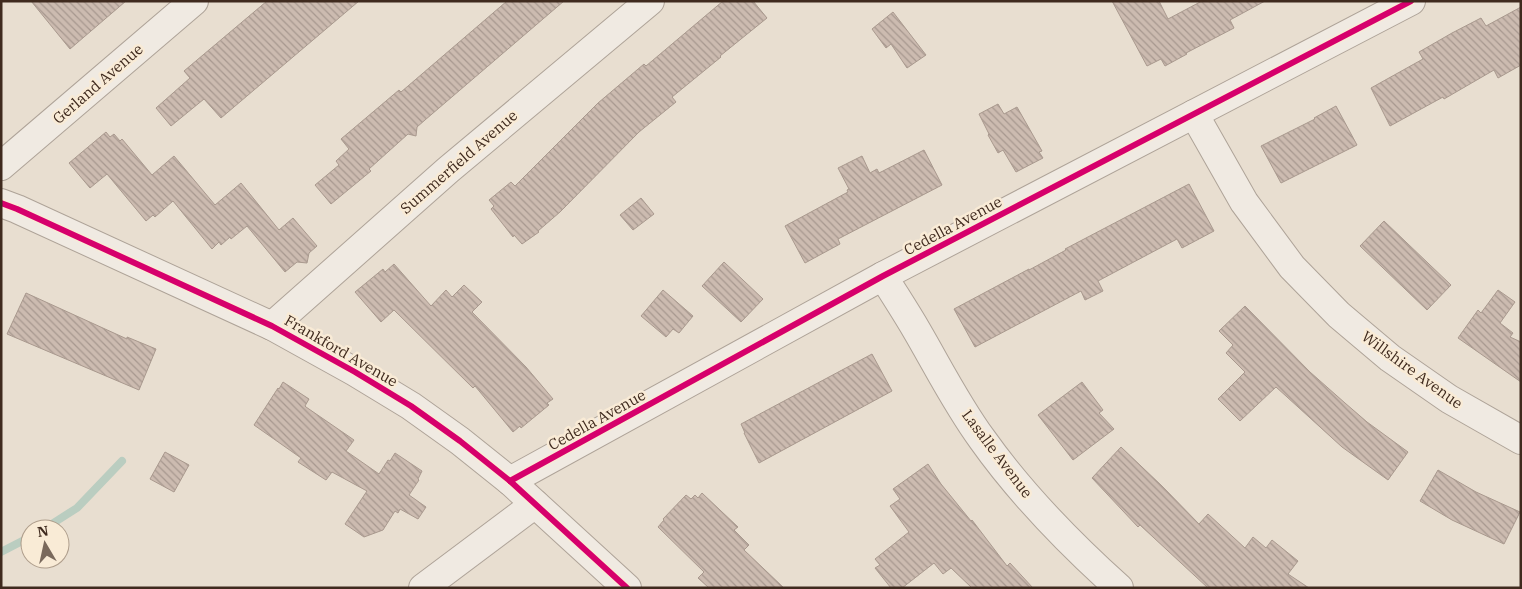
<svg xmlns="http://www.w3.org/2000/svg" width="1522" height="589" font-family="'IBM Plex Serif',serif">
	<style>
		.lines { fill: none; stroke-linecap: round; stroke-linejoin: round }
		.stream { stroke: #bacdc0; stroke-width: 8 }
		.building { fill: url(#building-back-hatch); stroke: #a9998e }
		.minor-casing { stroke: #aea398; stroke-width: 30 }
		.minor { stroke: #f0eae2; stroke-width: 28 }
		.cycleway-casing { stroke: #f9ebd6; stroke-width: 9 }
		.cycleway { stroke: #d6006c; stroke-width: 6 }
		.labels { text-anchor: middle; stroke-width: 5; stroke-linejoin: round; paint-order: stroke }
		.street-label { font-size: 15px; fill: #3f2a1e; stroke: #f9ebd6 }
	</style>
	<defs>
		<pattern id="building-back-hatch" width="6" height="6" patternUnits="userSpaceOnUse" patternTransform="scale(1.25)"><rect width="6" height="6" fill="#ccbbb0"/><path d="M-1 5l2 2M0 0l6 6M5-1l2 2" fill="none" stroke="#a7988f"/></pattern>
	</defs>
	<rect width="100%" height="100%" fill="#e8ded0"/>
	<g class="lines">
		<g class="stream">
			<polyline points="44,529 77,508 122,461"/>
			<polyline points="1,552 30,537"/>
		</g>
	</g>
	<g class="building">
		<polygon points="31,1 126,1 70,49"/>
		<polygon points="267,1 359,1 221,118 204,99 171,126 156,108 190,78 184,71"/>
		<polygon points="507,1 564,1 425,120 417,127 416,136 408,134 369,169 371,171 331,204 315,185 339,165 336,161 349,149 341,139 399,90 401,92"/>
		<polygon points="723,1 753,1 767,18 720,56 721,57 672,97 676,102 639,132 560,212 538,231 539,232 522,244 514,235 513,237 491,209 494,206 489,200 511,182 515,186 598,103 644,64 646,66"/>
		<polygon points="1112,1 1159,1 1168,19 1202,1 1265,1 1230,20 1234,28 1186,53 1187,54 1165,66 1161,59 1147,66"/>
		<polygon points="1521,7 1521,65 1498,78 1494,70 1444,99 1443,97 1390,126 1371,88 1423,59 1419,52 1452,33 1481,18 1486,26"/>
		<polygon points="893,12 926,55 907,68 891,44 886,48 872,29"/>
		<polygon points="998,104 1004,114 1017,107 1042,151 1039,152 1043,158 1016,172 1003,150 998,153 988,135 989,134 979,114"/>
		<polygon points="1336,106 1357,145 1281,183 1261,146 1315,119 1314,118"/>
		<polygon points="106,132 110,137 114,134 120,141 122,139 152,175 174,156 215,205 241,183 279,230 293,218 317,246 309,253 307,263 297,262 285,272 247,226 231,239 230,237 221,245 219,242 212,249 173,201 155,217 153,215 146,221 107,174 90,188 69,163"/>
		<polygon points="924,150 942,185 838,239 840,244 805,263 785,226 848,192 847,190 849,189 838,168 862,156 870,173 877,169 879,173"/>
		<polygon points="1189,184 1214,231 1182,248 1177,239 1098,281 1103,291 1085,300 1081,291 975,347 954,309 1029,269 1029,270 1066,250 1065,249"/>
		<polygon points="641,198 654,214 633,230 620,215"/>
		<polygon points="1384,221 1451,285 1427,310 1360,246"/>
		<polygon points="724,262 763,299 741,322 702,286"/>
		<polygon points="394,264 431,306 446,290 452,297 464,285 482,302 472,312 526,367 553,399 547,403 549,405 521,428 520,426 513,432 475,386 473,388 394,310 381,322 355,292 383,269 385,272"/>
		<polygon points="663,290 693,316 679,333 673,329 666,337 641,316"/>
		<polygon points="1498,290 1515,302 1500,323 1513,333 1510,337 1521,342 1521,382 1458,338 1478,310 1481,313"/>
		<polygon points="26,293 127,339 127,337 156,349 139,390 7,334"/>
		<polygon points="1245,306 1310,372 1345,403 1367,422 1408,452 1388,480 1342,447 1276,387 1240,421 1218,399 1245,372 1226,353 1233,345 1219,331"/>
		<polygon points="872,354 892,391 759,463 744,433 745,433 741,424"/>
		<polygon points="283,382 309,399 305,406 306,407 354,440 346,451 379,474 388,460 390,461 395,453 422,471 418,479 419,480 409,495 426,507 418,519 400,509 398,513 395,511 383,530 364,537 345,524 367,491 332,472 326,480 298,462 301,458 254,425 278,388 279,389"/>
		<polygon points="1082,382 1103,410 1099,413 1114,429 1073,460 1038,415"/>
		<polygon points="1121,447 1162,486 1199,524 1208,514 1245,548 1253,537 1266,548 1272,540 1298,561 1288,574 1309,588 1208,588 1140,525 1138,527 1092,478"/>
		<polygon points="165,452 189,465 174,492 150,479"/>
		<polygon points="928,464 941,484 971,521 972,520 1007,566 1010,563 1033,588 972,588 951,568 943,574 934,563 902,588 891,588 875,568 880,565 875,559 909,532 890,506 900,499 893,489"/>
		<polygon points="1438,470 1476,492 1520,512 1504,544 1452,520 1420,501"/>
		<polygon points="702,493 738,527 734,530 749,545 744,550 784,588 709,588 698,578 704,572 658,527 664,520 663,519 686,495 691,499 695,495 698,498"/>
	</g>
	<g class="lines">
		<g class="minor-casing">
			<g id="minor">
				<polyline points="1194,114 1244,202 1292,267 1339,315 1390,358 1449,399 1521,440"/>
				<polyline points="1,166 194,1"/>
				<polyline points="1,203 17,209 272,326 355,372 411,406 460,441 510,481 627,588"/>
				<path d="M883,276C894,294 906,312 917,331C938,367 957,405 982,439C1021,494 1069,543 1119,588"/>
				<polyline points="272,326 448,170 650,1"/>
				<polyline points="510,481 883,276 1411,1"/>
				<polyline points="423,588 535,504"/>
			</g>
		</g>
		<use href="#minor" class="minor"/>
		<g class="cycleway-casing">
			<g id="cycleway">
				<polyline points="1,203 17,209 272,326 355,372 411,406 460,441 510,481 627,588"/>
				<polyline points="510,481 883,276 1411,1"/>
			</g>
		</g>
		<use href="#cycleway" class="cycleway"/>
	</g>
	<g class="labels">
		<g class="street-label">
			<text transform="translate(98 84) rotate(-41)" y="5">Gerland Avenue</text>
			<text transform="translate(459 162) rotate(-41)" y="5">Summerfield Avenue</text>
			<text transform="translate(953 226) rotate(-28)" y="5">Cedella Avenue</text>
			<text transform="translate(341 351) rotate(30)" y="5">Frankford Avenue</text>
			<text transform="translate(1412 370) rotate(36)" y="5">Willshire Avenue</text>
			<text transform="translate(597 420) rotate(-29)" y="5">Cedella Avenue</text>
			<text transform="translate(997 454) rotate(53)" y="5">Lasalle Avenue</text>
		</g>
	</g>
	<rect width="1522" height="589" fill="none" stroke="#3f2a1e" stroke-width="5"/>
	<g transform="translate(45 544) rotate(351)"><circle r="24" fill="#f9ebd6" stroke="#af9e8c"/>
	<path d="M0-4L9 19L0 12L-9 19Z" fill="#7a695c"/>
	<text y="-8" font-size="14" font-weight="bold" text-anchor="middle" fill="#3f2a1e">N</text>
	</g>
</svg>
